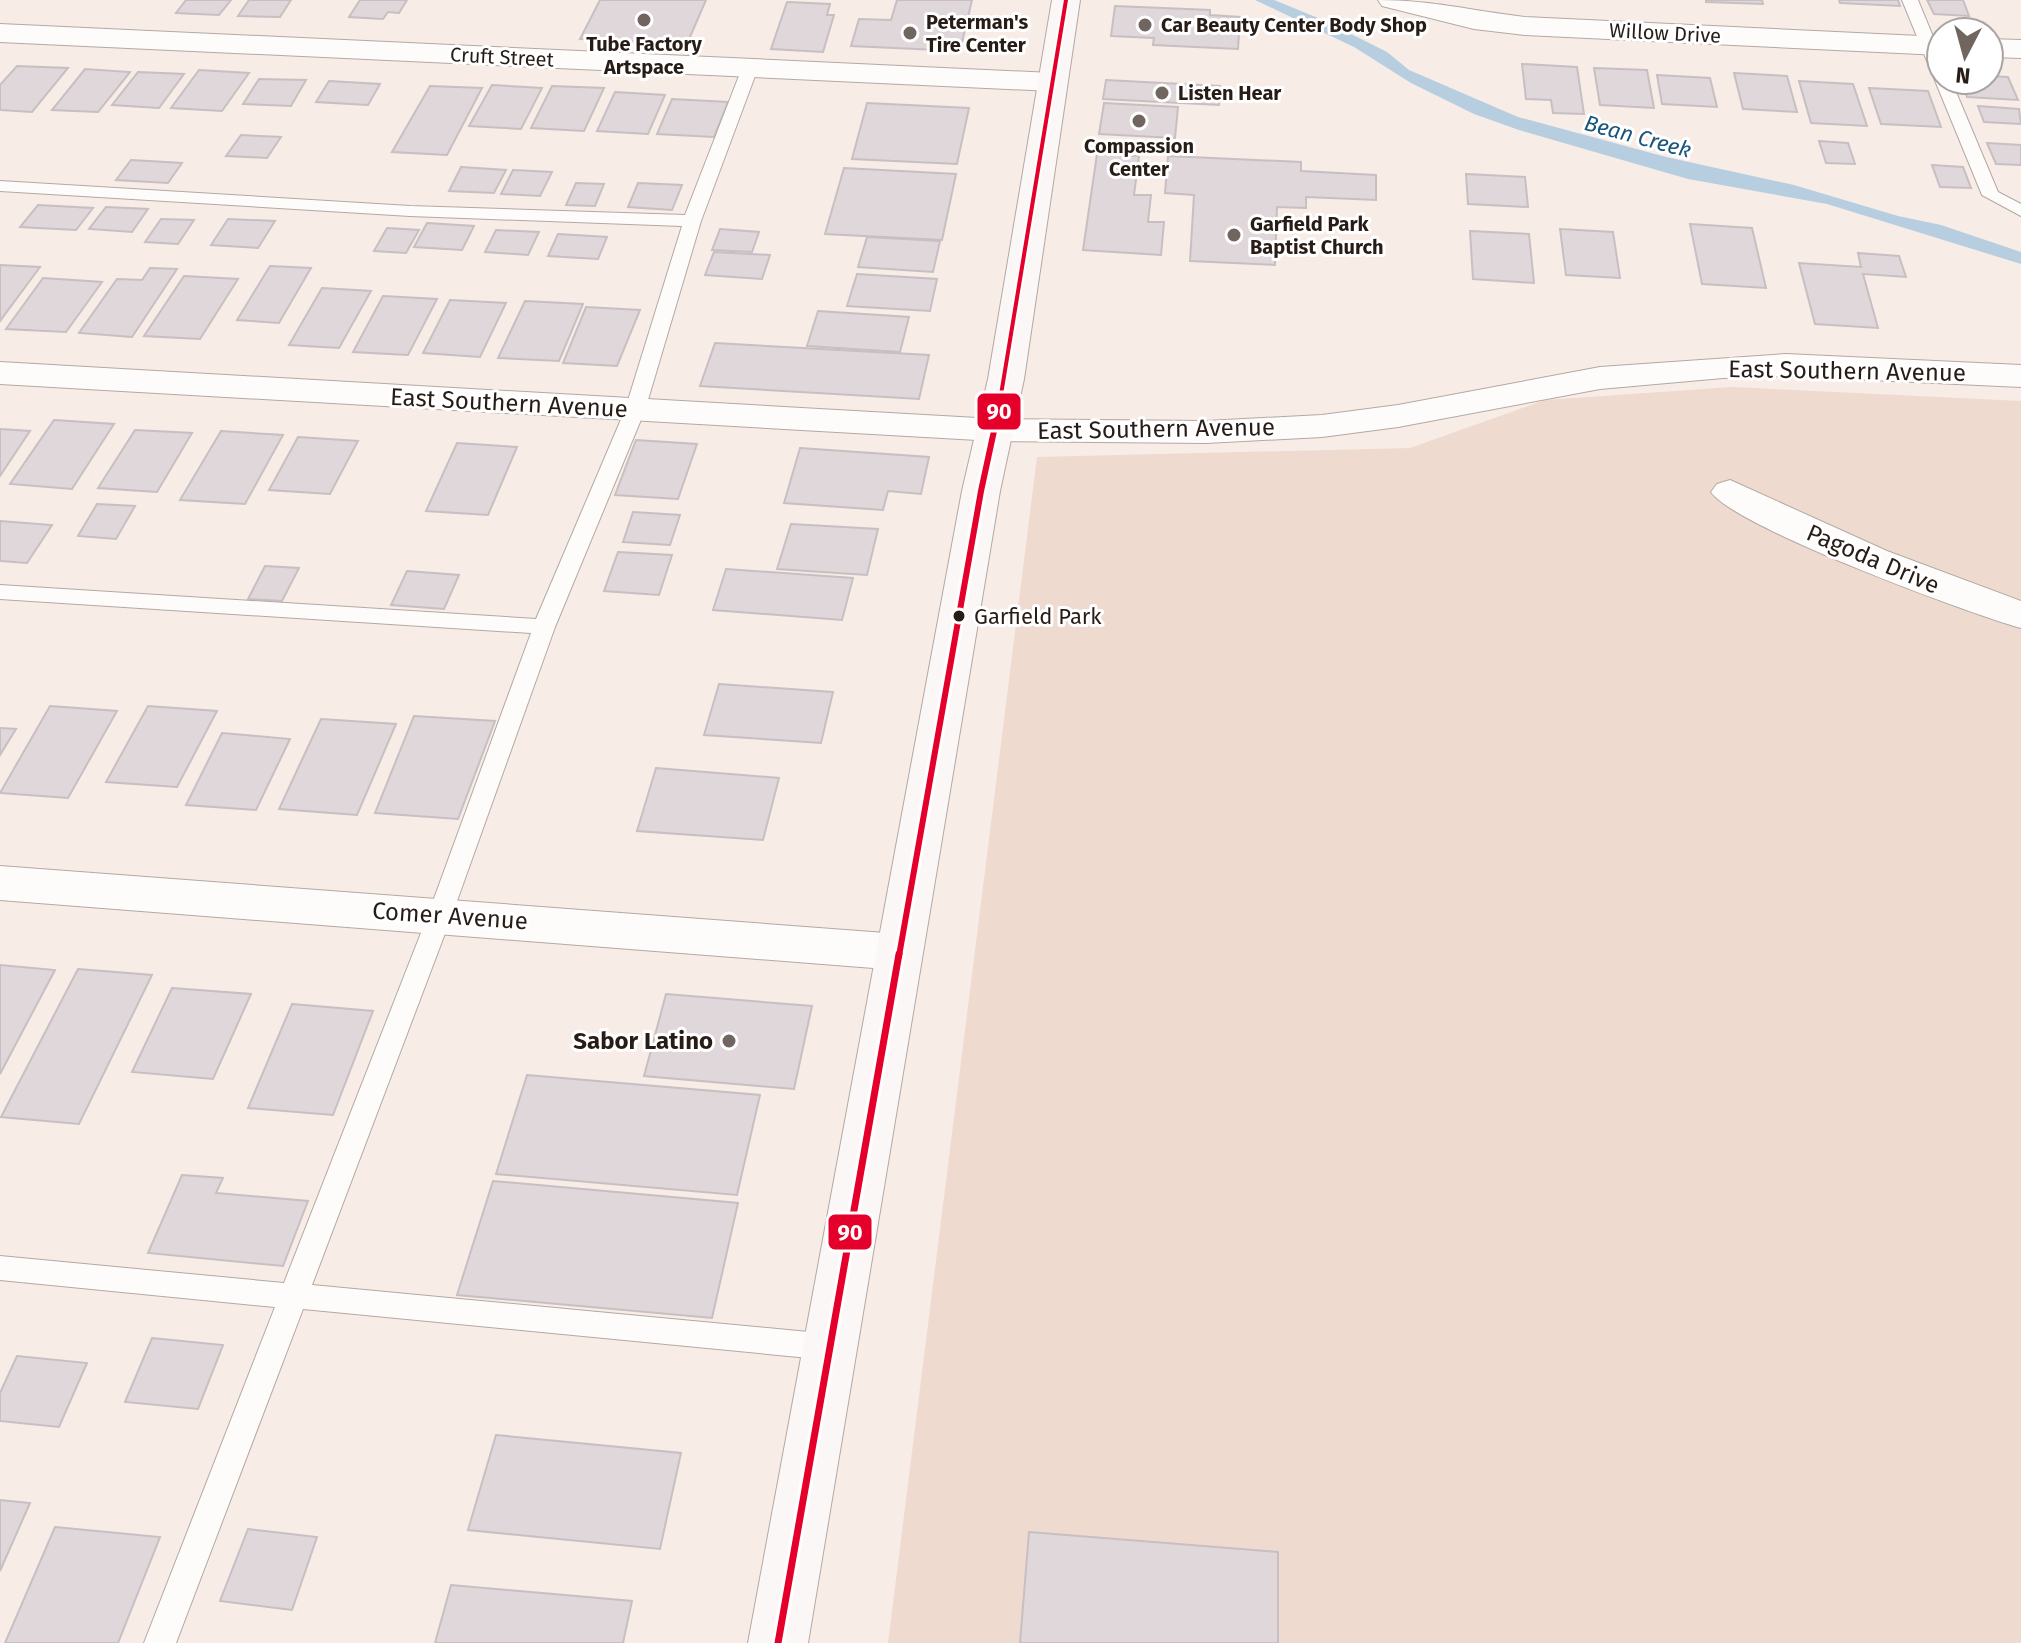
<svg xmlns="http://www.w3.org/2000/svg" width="2021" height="1643" font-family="'Fira Sans',sans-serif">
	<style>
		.green { fill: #efdacf }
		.water { fill: #b7cee0 }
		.building { fill: #e0d7db; stroke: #c7bfc2; stroke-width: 2 }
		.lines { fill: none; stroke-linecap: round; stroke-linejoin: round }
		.service-casing { stroke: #b3a9a3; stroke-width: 2 }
		.minor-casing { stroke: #b3a9a3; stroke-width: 2 }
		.tertiary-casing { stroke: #b3a9a3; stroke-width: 2 }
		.secondary-casing { stroke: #b3a9a3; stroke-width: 2 }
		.service { fill: #fefcfb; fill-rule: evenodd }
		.minor { fill: #fefcfb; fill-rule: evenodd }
		.tertiary { fill: #fefcfb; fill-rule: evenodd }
		.secondary { fill: #faf7f6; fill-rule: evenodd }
		.bus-1-far2-casing { stroke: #fff; stroke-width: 8 }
		.bus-1-far1-casing { stroke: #fff; stroke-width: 12 }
		.bus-1-casing { stroke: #fff; stroke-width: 13 }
		.bus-1-far2 { stroke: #e4002b; stroke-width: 4 }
		.bus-1-far1 { stroke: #e4002b; stroke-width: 6 }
		.bus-1 { stroke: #e4002b; stroke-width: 7 }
		.poi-dot { fill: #70655f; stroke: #fff; stroke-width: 3 }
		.bus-dot { fill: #271c16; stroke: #fff; stroke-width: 3 }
		.labels { text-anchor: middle; stroke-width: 6; stroke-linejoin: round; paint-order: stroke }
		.far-poi-label { font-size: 20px; font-weight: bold; fill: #271c16; stroke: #fff; text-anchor: start }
		.far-street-label { font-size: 20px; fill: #271c16; stroke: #fff }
		.far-water-label { font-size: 22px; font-style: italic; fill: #19567d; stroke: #fff }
		.bus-label { font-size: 22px; fill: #271c16; stroke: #fff; text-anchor: start }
		.street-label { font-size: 24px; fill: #271c16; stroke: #fff }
		.poi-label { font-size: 24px; font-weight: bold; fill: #271c16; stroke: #fff; text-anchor: end }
		.line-badge { stroke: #fff; stroke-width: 3 }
		.badge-label { font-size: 22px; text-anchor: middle; font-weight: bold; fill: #fff }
	</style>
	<rect width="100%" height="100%" fill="#f7ece6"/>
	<polygon class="green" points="1732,387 2021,401 2021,1643 888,1643 1037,457 1410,448 1545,400"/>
	<polygon class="water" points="1255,0 1274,0 1323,20 1387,52 1409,70 1518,117 1666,157 1794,185 1898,216 1941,225 2021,252 2021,264 1827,204 1688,179 1519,130 1474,114 1411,83 1354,47"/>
	<g class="building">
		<polygon points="186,0 231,0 219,15 176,13"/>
		<polygon points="249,0 291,0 280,17 238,16"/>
		<polygon points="360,0 407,0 399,13 388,12 383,19 349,17"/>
		<polygon points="600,0 706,0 687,44 580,39"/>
		<polygon points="897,0 972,0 960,51 851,46 859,19 891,20"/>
		<polygon points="1706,0 1762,0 1763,4 1706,2"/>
		<polygon points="1839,0 1898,0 1900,6 1840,3"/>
		<polygon points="1927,0 1963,0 1969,16 1934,14"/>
		<polygon points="787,2 830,4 827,15 834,15 823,52 771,49"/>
		<polygon points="1115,6 1210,10 1210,15 1240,17 1238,49 1153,45 1154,38 1111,36"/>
		<polygon points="1522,64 1577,67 1584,114 1553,113 1551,100 1526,99"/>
		<polygon points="17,66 68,68 32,112 0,110 0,85"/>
		<polygon points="1594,68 1647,70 1654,108 1600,105"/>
		<polygon points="85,69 130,72 98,112 52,110"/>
		<polygon points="199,70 249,73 222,111 171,108"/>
		<polygon points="138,72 184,74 159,108 112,105"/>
		<polygon points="1734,73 1787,76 1797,112 1743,109"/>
		<polygon points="1657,75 1710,78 1717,107 1662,104"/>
		<polygon points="1989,76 2008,77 2018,100 1967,97 1961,80 1989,80"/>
		<polygon points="259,79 306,80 291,106 243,104"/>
		<polygon points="1106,80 1220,86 1219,105 1103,99"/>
		<polygon points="329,81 380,84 368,105 316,102"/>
		<polygon points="1799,81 1853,84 1867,126 1811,123"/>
		<polygon points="492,85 542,88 521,129 469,126"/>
		<polygon points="430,86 482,88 447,155 392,152"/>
		<polygon points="552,86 604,88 584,131 531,128"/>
		<polygon points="1869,88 1928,91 1941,127 1881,124"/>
		<polygon points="615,92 665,95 648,134 597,131"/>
		<polygon points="672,99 728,102 714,137 657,134"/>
		<polygon points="867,103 969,108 957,164 852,159"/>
		<polygon points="1104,103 1178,107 1175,138 1099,134"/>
		<polygon points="1978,106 2019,109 2021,124 1984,122"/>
		<polygon points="241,135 281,137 267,158 226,156"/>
		<polygon points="1819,141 1848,143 1855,164 1826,163"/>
		<polygon points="1987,143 2021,145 2021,165 1996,164"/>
		<polygon points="1097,154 1139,156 1134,195 1151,195 1148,222 1164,222 1161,255 1083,250"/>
		<polygon points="1168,156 1301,162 1301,171 1376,175 1376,200 1306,197 1306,208 1277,207 1275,265 1190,261 1194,195 1165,193"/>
		<polygon points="131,160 182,163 168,183 116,180"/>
		<polygon points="1932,165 1963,167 1971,188 1940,187"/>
		<polygon points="461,167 506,170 494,193 449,191"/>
		<polygon points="844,168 956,174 942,240 825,234"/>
		<polygon points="513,170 552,172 540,196 501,194"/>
		<polygon points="1466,174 1525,177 1528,207 1468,204"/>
		<polygon points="576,183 604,184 595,206 566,205"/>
		<polygon points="638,183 682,185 672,210 628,207"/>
		<polygon points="38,205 93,208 76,230 20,227"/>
		<polygon points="106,207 148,209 132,232 89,229"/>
		<polygon points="161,219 194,220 178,244 145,242"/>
		<polygon points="228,219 275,221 258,248 211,245"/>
		<polygon points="427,223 474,226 462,250 414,247"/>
		<polygon points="1690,224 1752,228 1766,288 1702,284"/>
		<polygon points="387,228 419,230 406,253 374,251"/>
		<polygon points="720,229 759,232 752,252 712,250"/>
		<polygon points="1560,229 1613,232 1620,278 1566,275"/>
		<polygon points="496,230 539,232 528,255 485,252"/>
		<polygon points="1470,231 1529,234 1534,283 1473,279"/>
		<polygon points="558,234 607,237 598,259 548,256"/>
		<polygon points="867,237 940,241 933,272 858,267"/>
		<polygon points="714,252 770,255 762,279 705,275"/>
		<polygon points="1858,253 1899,256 1906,277 1863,274 1878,328 1815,324 1799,263 1861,267"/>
		<polygon points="0,265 40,267 0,321"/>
		<polygon points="270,266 311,268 279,323 237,320"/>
		<polygon points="150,268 177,269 132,337 79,333 117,279 142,280"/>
		<polygon points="857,274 937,279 930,311 847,306"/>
		<polygon points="184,276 238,279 200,339 144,336"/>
		<polygon points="43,278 102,282 66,332 6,329"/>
		<polygon points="322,288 371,291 339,348 289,345"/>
		<polygon points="383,296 437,299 408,355 353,352"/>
		<polygon points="450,300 506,303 480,357 423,353"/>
		<polygon points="525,301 583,304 559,361 498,358"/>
		<polygon points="586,307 640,310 617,366 563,363"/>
		<polygon points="818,311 909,317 900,352 807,346"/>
		<polygon points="715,343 929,355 919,399 700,386"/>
		<polygon points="54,420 114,424 72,489 10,484"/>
		<polygon points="0,429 30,431 0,476"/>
		<polygon points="135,430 192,433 157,492 98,488"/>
		<polygon points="221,431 283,435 245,504 180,500"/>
		<polygon points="298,437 358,441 330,494 269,490"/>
		<polygon points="636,440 697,444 678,499 615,495"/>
		<polygon points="457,443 517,447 488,515 426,511"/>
		<polygon points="800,448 929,457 921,494 888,491 883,510 784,503"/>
		<polygon points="97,504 135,506 116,539 78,536"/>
		<polygon points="633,512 680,515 670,545 623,542"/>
		<polygon points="0,521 52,525 27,563 0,561"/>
		<polygon points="791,524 878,529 867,575 777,569"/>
		<polygon points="618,552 672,555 659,595 604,591"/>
		<polygon points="265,566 299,568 282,601 248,599"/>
		<polygon points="726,569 853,578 842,620 713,610"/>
		<polygon points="407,571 459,575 444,609 391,605"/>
		<polygon points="719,684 833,692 821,743 704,735"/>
		<polygon points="50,706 117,711 68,798 0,793"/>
		<polygon points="148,706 217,711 177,787 106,782"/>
		<polygon points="414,716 495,721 458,819 375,813"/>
		<polygon points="321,719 396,724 357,815 279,809"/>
		<polygon points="0,728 16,729 0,755"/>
		<polygon points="222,733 290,739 256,810 186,805"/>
		<polygon points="656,768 779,778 763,840 637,831"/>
		<polygon points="0,965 55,970 0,1074"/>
		<polygon points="78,969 152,975 79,1124 1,1117"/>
		<polygon points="172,988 251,994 213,1079 132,1072"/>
		<polygon points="666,994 812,1006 794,1089 644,1076"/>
		<polygon points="292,1004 373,1011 333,1115 248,1108"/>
		<polygon points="527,1075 760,1095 737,1195 496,1174"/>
		<polygon points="182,1175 223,1178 216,1193 308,1201 283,1266 148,1253"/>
		<polygon points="493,1181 738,1203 712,1318 457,1295"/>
		<polygon points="152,1338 223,1345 198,1409 125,1402"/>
		<polygon points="17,1356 87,1363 59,1427 0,1421 0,1393"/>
		<polygon points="496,1435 681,1453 660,1549 468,1530"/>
		<polygon points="0,1500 30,1503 0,1571"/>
		<polygon points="55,1527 160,1537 118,1643 5,1643"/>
		<polygon points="248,1529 317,1537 292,1610 220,1601"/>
		<polygon points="1029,1532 1278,1552 1278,1643 1020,1643"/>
		<polygon points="451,1585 632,1601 623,1643 435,1643"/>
	</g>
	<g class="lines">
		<g class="service-casing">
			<g id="service">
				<polygon points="1902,0 1918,0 1941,56 1941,80 1951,80 1998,192 2021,204 2021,216 1982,195"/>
				<polygon points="750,63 758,68 701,221 645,410 555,627 452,915 312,1285 830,1334 840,1338 845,1347 840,1356 830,1360 303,1309 176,1643 144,1643 275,1307 0,1280 0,1256 284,1283 428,915 531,633 0,599 0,585 536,619 625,410 682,226 410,216 0,191 0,181 410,206 685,215 742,68"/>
			</g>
		</g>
		<g class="minor-casing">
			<g id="minor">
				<path d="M1378,0C1430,0 1474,11 1525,17L1941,37V55L1525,35L1474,29L1382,6Z"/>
				<polygon points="0,24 1052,73 1063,76 1067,82 1063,88 1052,91 0,42"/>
				<polygon points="1989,39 2021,40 2021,58 1989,57"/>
				<polygon points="0,362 995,419 1008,422 1013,430 1008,438 995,441 0,384"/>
				<path d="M1730,480L1887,551L2021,601V628C1970,614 1735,527 1711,492L1717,484Z"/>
				<polygon points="0,866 899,934 915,940 922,952 915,964 899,970 0,900"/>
			</g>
		</g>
		<g class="tertiary-casing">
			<polygon id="tertiary" points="1786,354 2021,365 2021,387 1786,376 1723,378 1600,389 1398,427 1322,437 1206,443 995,441 982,438 977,430 982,422 995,419 1206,421 1322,415 1398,405 1600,367"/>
		</g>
		<g class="secondary-casing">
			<polygon id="secondary" points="1052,0 1080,0 1024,379 1000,491 808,1643 748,1643 962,491 988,379"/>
		</g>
		<use href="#service" class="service"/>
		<use href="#minor" class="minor"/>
		<use href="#tertiary" class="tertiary"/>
		<use href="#secondary" class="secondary"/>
		<g class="bus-1-far2-casing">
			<polyline id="bus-1-far2" points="997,419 1066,0"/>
		</g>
		<g class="bus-1-far1-casing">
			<polyline id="bus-1-far1" points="899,956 981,491 997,417"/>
		</g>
		<g class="bus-1-casing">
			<polyline id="bus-1" points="778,1643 899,954"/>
		</g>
		<use href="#bus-1-far2" class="bus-1-far2"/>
		<use href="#bus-1-far1" class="bus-1-far1"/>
		<use href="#bus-1" class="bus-1"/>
	</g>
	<g class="poi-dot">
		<circle cx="644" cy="20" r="8"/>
		<circle cx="1145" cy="25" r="8"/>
		<circle cx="910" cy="33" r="8"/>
		<circle cx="1162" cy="93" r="8"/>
		<circle cx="1139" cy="121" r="8"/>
		<circle cx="1234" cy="235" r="8"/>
		<circle cx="729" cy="1041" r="8"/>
	</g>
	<circle class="bus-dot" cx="959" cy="616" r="7"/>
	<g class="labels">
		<g class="far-poi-label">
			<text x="926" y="29">Peterman's<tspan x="926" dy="23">Tire Center</tspan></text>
			<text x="1161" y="32">Car Beauty Center Body Shop</text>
			<text x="644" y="51" text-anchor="middle">Tube Factory<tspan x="644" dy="23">Artspace</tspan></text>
			<text x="1178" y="100">Listen Hear</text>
			<text x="1139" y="153" text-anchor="middle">Compassion<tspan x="1139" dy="23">Center</tspan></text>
			<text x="1250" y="231">Garfield Park<tspan x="1250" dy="23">Baptist Church</tspan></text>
		</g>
		<g class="far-street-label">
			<text transform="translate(1665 33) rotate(3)" y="7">Willow Drive</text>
			<text transform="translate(502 57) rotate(3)" y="7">Cruft Street</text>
		</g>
		<g class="far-water-label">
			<text transform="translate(1638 136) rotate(15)" y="8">Bean Creek</text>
		</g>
		<g class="bus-label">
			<text x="974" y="624">Garfield Park</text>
		</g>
		<g class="street-label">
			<text transform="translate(1847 371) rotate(1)" y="8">East Southern Avenue</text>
			<text transform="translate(509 403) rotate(3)" y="8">East Southern Avenue</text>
			<text transform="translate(1156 429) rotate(-1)" y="8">East Southern Avenue</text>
			<text transform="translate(1873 559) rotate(23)" y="8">Pagoda Drive</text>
			<text transform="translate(450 916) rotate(4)" y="8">Comer Avenue</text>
		</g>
		<g class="poi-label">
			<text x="713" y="1049">Sabor Latino</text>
		</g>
	</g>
	<g class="line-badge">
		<rect x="976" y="392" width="46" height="39" rx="8" fill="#e4002b"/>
		<rect x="827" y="1213" width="46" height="38" rx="8" fill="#e4002b"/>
	</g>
	<g class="badge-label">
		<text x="999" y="419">90</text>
		<text x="850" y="1240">90</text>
	</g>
	<g transform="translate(1965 56) rotate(186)"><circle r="38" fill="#ffffff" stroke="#a9a4a2" stroke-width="2"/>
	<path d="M0-6L14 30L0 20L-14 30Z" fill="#70655f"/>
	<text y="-12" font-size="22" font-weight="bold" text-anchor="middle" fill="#271c16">N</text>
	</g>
</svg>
